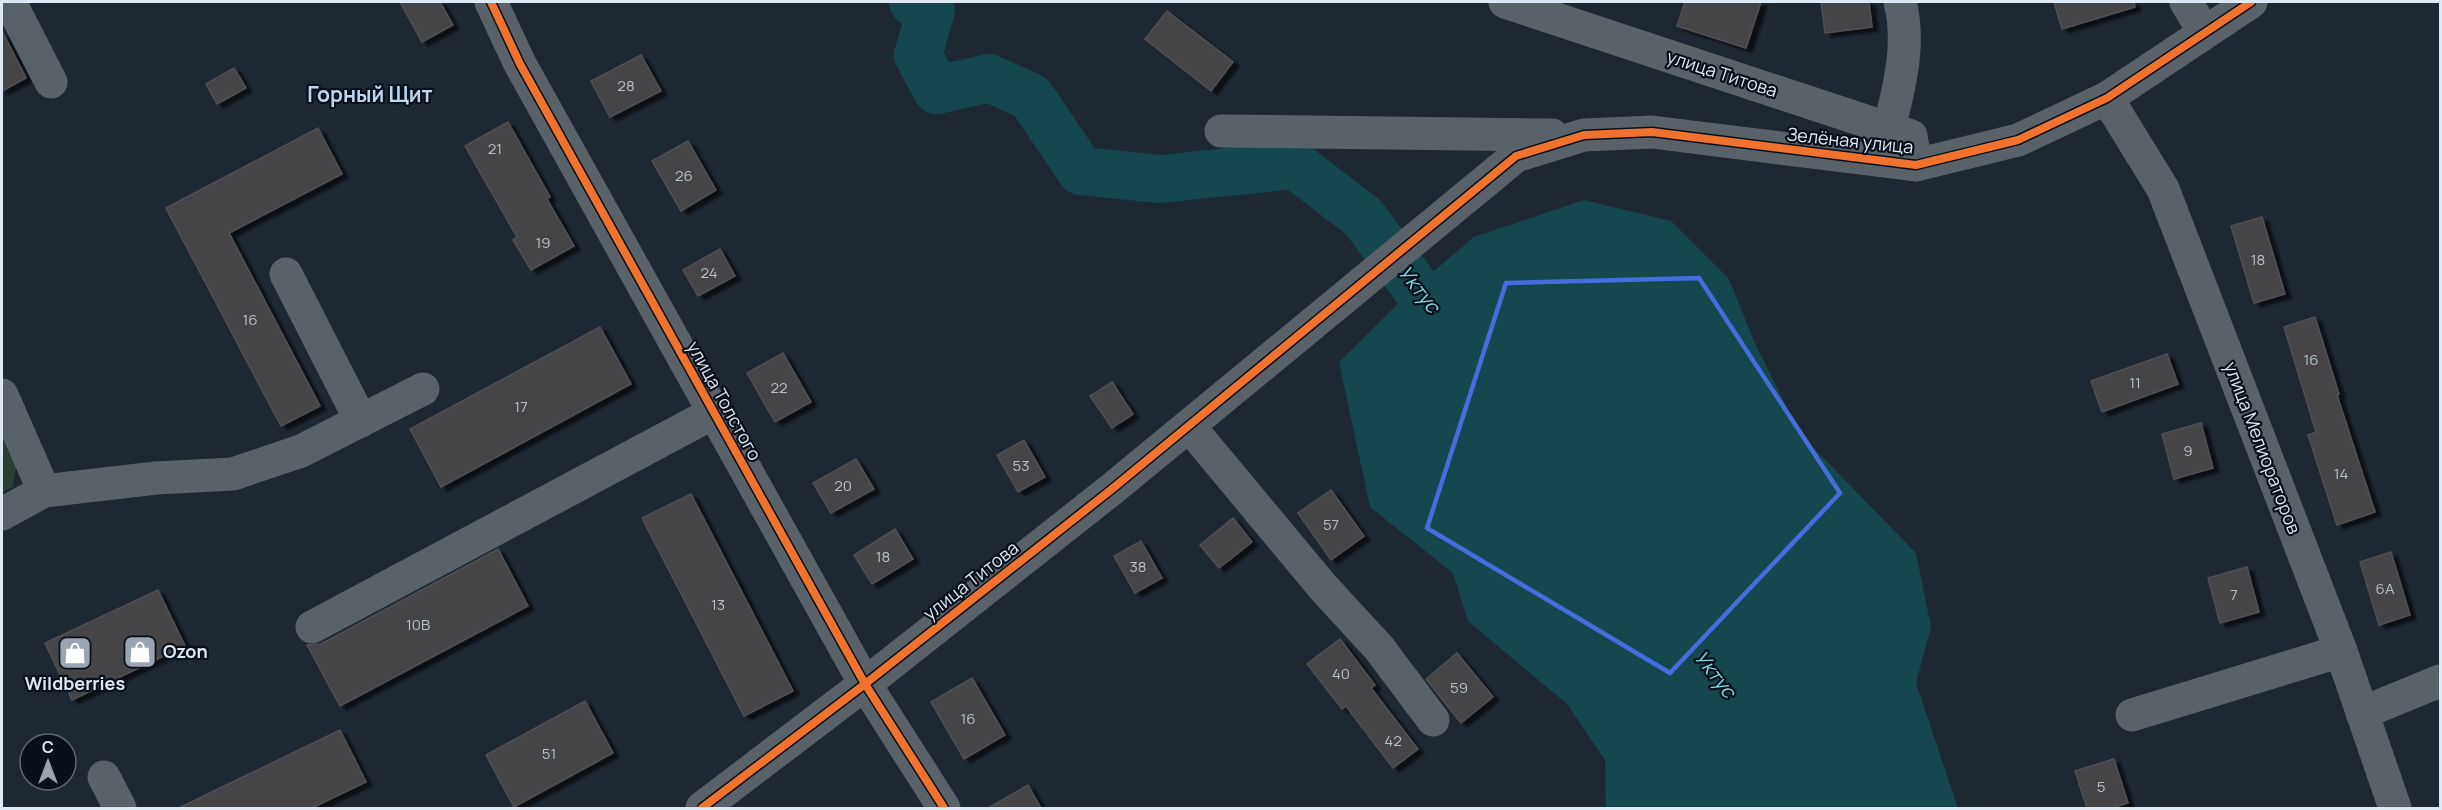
<svg xmlns="http://www.w3.org/2000/svg" width="2442" height="810" font-family="Manrope,sans-serif">
	<style>
		.green { fill: #2b4033 }
		.water { fill: #14474e }
		.lines { fill: none; stroke-linecap: round; stroke-linejoin: round }
		.river { stroke: #14474e; stroke-width: 48 }
		.building { fill: #444447; stroke: #515053; stroke-width: 1.5; filter: url(#shadow) }
		.minor { stroke: #5a6269; stroke-width: 33 }
		.cycleway-casing { stroke: #091019; stroke-width: 11 }
		.cycleway { stroke: #ef722f; stroke-width: 8 }
		.marked { fill: none; stroke: #446dde; stroke-width: 4.5; stroke-linejoin: round }
		.labels { text-anchor: middle; stroke-width: 4.5; stroke-linejoin: round; paint-order: stroke }
		.number-label { font-size: 15px; fill: #b8c0ca }
		.street-label { font-size: 18px; fill: #dee9f6; stroke: #091019 }
		.poi-label { font-size: 18px; font-weight: bold; fill: #dee9f6; stroke: #091019; text-anchor: start }
		.water-label { font-size: 20px; font-style: italic; fill: #7ed6e3; stroke: #091019 }
		.quarter-label { font-size: 21px; font-weight: bold; fill: #bed5ee; stroke: #091019 }
	</style>
	<defs>
		<filter id="shadow"><feDropShadow dx="6" dy="4" stdDeviation="1.5" flood-color="#0009"/></filter>
	</defs>
	<rect width="100%" height="100%" fill="#1e2833"/>
	<polygon class="green" points="2,426 17,461 13,487 2,492"/>
	<polygon class="water" points="1584,200 1671,221 1729,279 1754,341 1800,434 1916,553 1931,627 1916,683 1958,808 1606,808 1605,760 1567,704 1468,621 1453,573 1370,507 1339,362 1414,288 1474,237"/>
	<g class="lines">
		<polyline class="river" points="913,2 931,10 918,55 937,90 989,78 1031,97 1081,171 1160,179 1295,165 1363,217 1455,340"/>
	</g>
	<g class="building">
		<polygon points="400,2 440,2 453,25 422,42"/>
		<polygon points="1685,2 1761,2 1746,48 1677,26"/>
		<polygon points="1821,2 1869,2 1872,27 1825,33"/>
		<polygon points="2054,2 2134,2 2135,7 2062,29"/>
		<polygon points="1167,11 1233,62 1211,91 1145,39"/>
		<polygon points="2,31 26,78 2,91"/>
		<polygon points="641,55 661,91 610,117 591,81"/>
		<polygon points="234,68 246,88 217,104 206,84"/>
		<polygon points="508,122 550,197 547,199 574,246 531,270 513,240 517,237 465,146"/>
		<polygon points="318,128 342,174 229,233 320,406 281,426 166,208"/>
		<polygon points="688,141 716,190 681,211 652,161"/>
		<polygon points="2262,217 2285,294 2254,303 2231,226"/>
		<polygon points="720,249 735,276 698,296 683,270"/>
		<polygon points="2315,317 2339,394 2337,395 2375,512 2337,525 2308,435 2316,432 2284,327"/>
		<polygon points="600,327 631,384 441,487 410,429"/>
		<polygon points="783,353 811,402 775,422 747,373"/>
		<polygon points="2167,354 2178,384 2102,412 2091,381"/>
		<polygon points="1112,382 1133,414 1112,428 1090,396"/>
		<polygon points="2201,423 2213,468 2174,479 2162,434"/>
		<polygon points="1024,440 1045,477 1018,492 997,455"/>
		<polygon points="856,459 874,489 831,513 813,483"/>
		<polygon points="1331,490 1364,536 1331,560 1298,513"/>
		<polygon points="691,494 793,691 744,716 642,518"/>
		<polygon points="1233,518 1252,542 1219,568 1200,545"/>
		<polygon points="895,529 913,559 872,584 854,555"/>
		<polygon points="1141,541 1162,578 1135,593 1114,556"/>
		<polygon points="498,549 528,606 340,706 307,645 321,644"/>
		<polygon points="2391,552 2410,615 2379,625 2360,562"/>
		<polygon points="2247,567 2259,612 2220,623 2208,578"/>
		<polygon points="158,590 185,646 72,700 45,643"/>
		<polygon points="1340,639 1375,685 1371,688 1418,749 1393,768 1346,706 1342,709 1307,664"/>
		<polygon points="1457,653 1493,697 1461,723 1426,679"/>
		<polygon points="972,678 1005,735 964,759 931,702"/>
		<polygon points="585,701 613,753 514,807 486,755"/>
		<polygon points="340,730 366,782 312,808 179,808"/>
		<polygon points="2114,759 2128,803 2111,808 2087,808 2075,771"/>
		<polygon points="1028,785 1041,808 988,808"/>
	</g>
	<g class="lines">
		<g class="minor">
			<polyline points="10,2 51,82"/>
			<polyline points="491,2 520,64 865,684 944,808"/>
			<polyline points="1505,2 1911,136 1916,165"/>
			<polyline points="2186,2 2204,32"/>
			<polyline points="2107,98 2163,189 2341,651 2395,808"/>
			<path d="M1889,129C1899,87 1911,45 1900,2"/>
			<polyline points="1221,131 1552,135"/>
			<polyline points="286,274 361,421"/>
			<polyline points="2,395 44,491"/>
			<polyline points="1189,426 1322,586 1379,648 1433,720"/>
			<polyline points="2,514 44,491 156,478 233,474 301,451 423,389"/>
			<polyline points="312,627 713,413"/>
			<polyline points="2362,713 2440,681"/>
			<polyline points="2132,715 2341,651"/>
			<polyline points="104,777 120,808"/>
			<polyline points="702,808 865,684 1112,489 1516,156 1584,135 1652,132 1916,165 2018,140 2107,98 2251,2"/>
		</g>
		<g class="cycleway-casing">
			<g id="cycleway">
				<polyline points="491,2 520,64 865,684 944,808"/>
				<polyline points="702,808 865,684 1112,489 1516,156 1584,135 1652,132 1916,165 2018,140 2107,98 2251,2"/>
			</g>
		</g>
		<use href="#cycleway" class="cycleway"/>
	</g>
	<path class="marked" d="M1699,278L1840,493L1670,673L1427,528L1506,283Z"/>
	<defs>
		<g id="shop-square" transform="scale(1.725)"><rect x="-9" y="-9" width="18" height="18" rx="4" fill="#9ba5b2" stroke="#091019"/><path d="M-5-2.5h2.3a2.7 3.5 0 0 1 5.4 0H5L5.5 6h-11ZM-1.5-2.5h3a1.5 2.3 0 0 0-3 0Z" fill="#fff"/></g>
	</defs>
	<g fill-rule="evenodd">
		<use href="#shop-square" x="140" y="652"/>
		<use href="#shop-square" x="75" y="653"/>
	</g>
	<g class="labels">
		<g class="number-label">
			<text x="626" y="91">28</text>
			<text x="495" y="154">21</text>
			<text x="684" y="181">26</text>
			<text x="543" y="248">19</text>
			<text x="2258" y="265">18</text>
			<text x="709" y="278">24</text>
			<text x="250" y="325">16</text>
			<text x="2311" y="365">16</text>
			<text x="2135" y="388">11</text>
			<text x="779" y="393">22</text>
			<text x="521" y="412">17</text>
			<text x="2188" y="456">9</text>
			<text x="1021" y="471">53</text>
			<text x="2341" y="479">14</text>
			<text x="843" y="491">20</text>
			<text x="1331" y="530">57</text>
			<text x="883" y="562">18</text>
			<text x="1138" y="572">38</text>
			<text x="2385" y="594">6А</text>
			<text x="2234" y="600">7</text>
			<text x="718" y="610">13</text>
			<text x="418" y="630">10В</text>
			<text x="1341" y="679">40</text>
			<text x="1459" y="693">59</text>
			<text x="968" y="724">16</text>
			<text x="1393" y="746">42</text>
			<text x="549" y="759">51</text>
			<text x="2101" y="792">5</text>
		</g>
		<g class="street-label">
			<text transform="translate(1722 74) rotate(18)" y="6">улица Титова</text>
			<text transform="translate(1850 141) rotate(6)" y="6">Зелёная улица</text>
			<text transform="translate(724 401) rotate(61)" y="6">улица Толстого</text>
			<text transform="translate(2262 448) rotate(69)" y="6">улица Мелиораторов</text>
			<text transform="translate(971 581) rotate(-38)" y="6">улица Титова</text>
		</g>
		<g class="poi-label">
			<text x="163" y="658">Ozon</text>
			<text x="75" y="690" text-anchor="middle">Wildberries</text>
		</g>
		<g class="water-label">
			<text transform="translate(1419 289) rotate(52)" y="7">Уктус</text>
			<text transform="translate(1715 674) rotate(52)" y="7">Уктус</text>
		</g>
		<g class="quarter-label">
			<text x="370" y="102">Горный Щит</text>
		</g>
	</g>
	<rect width="2442" height="810" fill="none" stroke="#dee9f6" stroke-width="6"/>
	<g transform="translate(48 762)"><circle r="28" fill="#091019" stroke="#5e6771" stroke-width="1.5"/>
	<path d="M0-4.5L10 22L0 15L-10 22Z" fill="#9ba5b2"/>
	<text y="-9" font-size="16" font-weight="bold" text-anchor="middle" fill="#dee9f6">С</text>
	</g>
</svg>
